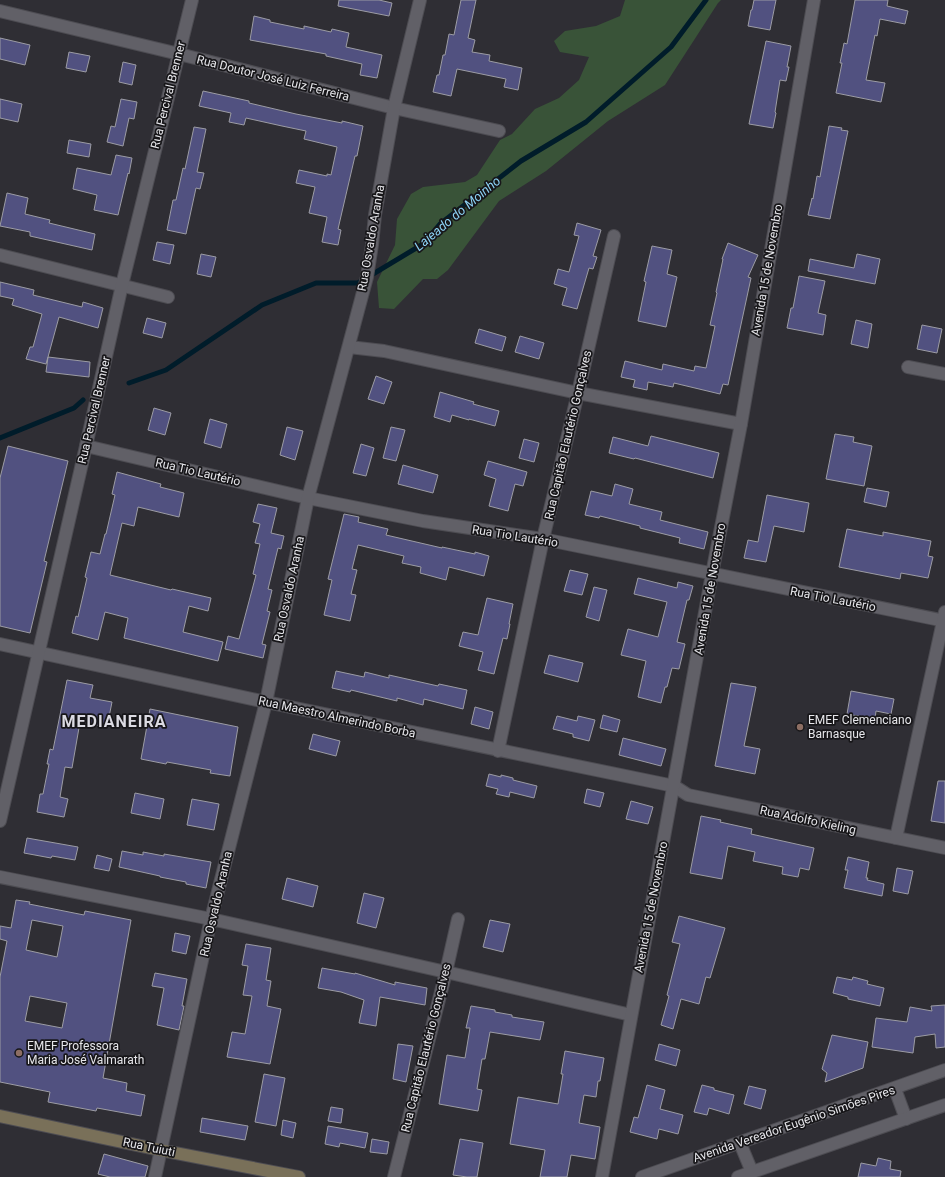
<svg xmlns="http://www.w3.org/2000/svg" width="945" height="1177" font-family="Roboto,sans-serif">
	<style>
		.green { fill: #395338 }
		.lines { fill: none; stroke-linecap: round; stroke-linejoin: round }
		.stream { stroke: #001c2a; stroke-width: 5 }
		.building { fill: #515180; stroke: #9c9ca4; fill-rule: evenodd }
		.minor-casing { stroke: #4d4c52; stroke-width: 14 }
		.tertiary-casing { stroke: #4d4c52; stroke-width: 14 }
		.secondary-casing { stroke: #4d4c52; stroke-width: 14 }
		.minor { stroke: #616067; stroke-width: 12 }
		.tertiary { stroke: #616067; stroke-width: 12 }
		.secondary { stroke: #797059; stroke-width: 12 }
		.education-dot { fill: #8d6e63; stroke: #171619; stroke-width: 1.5 }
		.labels { text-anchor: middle; stroke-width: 3.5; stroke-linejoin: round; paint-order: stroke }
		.street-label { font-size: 12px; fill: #e6e6ea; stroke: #171619 }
		.poi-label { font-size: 12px; fill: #e6e6ea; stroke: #171619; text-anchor: start }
		.water-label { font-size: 13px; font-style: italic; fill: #8cd2f5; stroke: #171619 }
		.district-label { font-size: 16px; font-weight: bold; letter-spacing: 1px; fill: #dcdbe3; stroke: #171619 }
	</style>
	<rect width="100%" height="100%" fill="#2f2e34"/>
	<polygon class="green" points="625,0 721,0 718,3 665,85 608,121 546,171 499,201 448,270 437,279 423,279 394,309 379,308 377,282 395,245 397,219 411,194 423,187 465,182 477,175 500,140 512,134 535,109 559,98 579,80 589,57 560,52 554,41 565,31 596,26 620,16"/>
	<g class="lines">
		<g class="stream">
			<polyline points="129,383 166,370 262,305 316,283 358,283 423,244 440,224 521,161 586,122 671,47 706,0"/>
			<polyline points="0,438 74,408 83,400"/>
		</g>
	</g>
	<g class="building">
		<polygon points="339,0 379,0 392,3 389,16 338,6"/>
		<polygon points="461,0 476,0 468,38 475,40 472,52 490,55 489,61 522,68 518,90 504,87 506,79 457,69 451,96 433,92 437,75 439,75 443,55 445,55 449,34 454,35"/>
		<polygon points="754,0 776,0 770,30 748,26 751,10 752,10"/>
		<polygon points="855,0 888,0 887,6 908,11 905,24 880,19 877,36 875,35 866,80 885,83 881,102 836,93 842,63 840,63 844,43 847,44"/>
		<polygon points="254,16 270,20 270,22 304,29 304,26 331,32 332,29 349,33 346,47 382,55 377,78 360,75 362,64 326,56 326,54 250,40"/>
		<polygon points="0,38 30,45 25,65 0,59"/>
		<polygon points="766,41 791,46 787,67 789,67 786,81 780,80 775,112 776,113 773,128 749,124"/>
		<polygon points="69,52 90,56 86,72 66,68"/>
		<polygon points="123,62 136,65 132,85 119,82"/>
		<polygon points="203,91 249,101 249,103 296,114 342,123 342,121 363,126 357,156 355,156 338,229 341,230 338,245 322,242 327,217 309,213 315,187 296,183 299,170 327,176 327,174 331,175 337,147 304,139 306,131 282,126 246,118 244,125 229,122 231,113 199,106"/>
		<polygon points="0,99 22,104 18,122 0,118"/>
		<polygon points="121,99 137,102 134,119 129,118 123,146 107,142 111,126 115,127"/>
		<polygon points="829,126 842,128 841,130 848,131 830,219 808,215 812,198 813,199 817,176 820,177"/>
		<polygon points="194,127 206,129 197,172 204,173 200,189 196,188 186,234 167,230 173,200 176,200 183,168 185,169"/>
		<polygon points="69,140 91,144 89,157 67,153"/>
		<polygon points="116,155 132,158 129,174 128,173 118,215 94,210 97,195 73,189 77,168 111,175"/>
		<polygon points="7,193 28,198 25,214 50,220 49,223 95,234 92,250 30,236 30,232 0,226"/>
		<polygon points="577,223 601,230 593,256 597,257 593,269 589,268 577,309 562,305 567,288 554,284 558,269 569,272 579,236 574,235"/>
		<polygon points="157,242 174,245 170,264 153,260"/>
		<polygon points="728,243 758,255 748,277 751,278 728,385 723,384 720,394 674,383 673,387 648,382 647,390 633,387 635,380 621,377 625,361 662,370 663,364 694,371 695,366 706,368 715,326 710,325 717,293 716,292 723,259 722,259"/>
		<polygon points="652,246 672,250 667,274 677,277 666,327 638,321 646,282 644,281"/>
		<polygon points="201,254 216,257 211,277 197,274"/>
		<polygon points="857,254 880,259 875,284 808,271 810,259 854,268"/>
		<polygon points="799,276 825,281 818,313 826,315 823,335 787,328 791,308 793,308"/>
		<polygon points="0,282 34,290 33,295 82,307 83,302 103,308 98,328 59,317 48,357 90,362 89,377 46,372 48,357 46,364 26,359 30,347 33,347 42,314 12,305 14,299 0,296"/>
		<polygon points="147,318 166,323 162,338 143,333"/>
		<polygon points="856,320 872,324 868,348 851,344"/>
		<polygon points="922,325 942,329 937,353 917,349"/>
		<polygon points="479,329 506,337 502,351 475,343"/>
		<polygon points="520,336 544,343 539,359 515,352"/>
		<polygon points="376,376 392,382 384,404 368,399"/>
		<polygon points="440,392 474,402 473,404 499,411 495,426 469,419 469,420 452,415 450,422 434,417"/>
		<polygon points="154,408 171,413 165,435 148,430"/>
		<polygon points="210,419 227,424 221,448 204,443"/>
		<polygon points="287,427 303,431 295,460 280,455"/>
		<polygon points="391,427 405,430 396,461 383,458"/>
		<polygon points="835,434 854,437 853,442 872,446 864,486 826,479"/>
		<polygon points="651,436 719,453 713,478 635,458 634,459 609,453 613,437 648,446"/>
		<polygon points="524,439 539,443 534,462 519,458"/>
		<polygon points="361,444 374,448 366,476 353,473"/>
		<polygon points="8,446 68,461 44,561 47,562 30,633 0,626 0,478"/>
		<polygon points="488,461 527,472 523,486 515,484 508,511 489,506 496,479 484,475"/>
		<polygon points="403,465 438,475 433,493 398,484"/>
		<polygon points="117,472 161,484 160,487 184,493 179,517 138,507 134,526 122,523 110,575 171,590 172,589 211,598 208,611 189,606 183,632 223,642 218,661 124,638 128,618 105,612 98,640 72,633 76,616 78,617 87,578 85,577 91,552 100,554 105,534 106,534 115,495 112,494"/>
		<polygon points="615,484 633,489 629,504 662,512 660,520 708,532 704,549 679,543 680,538 640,528 640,526 600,516 599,518 585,515 591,491 612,496"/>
		<polygon points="867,488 889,492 886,507 864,502"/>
		<polygon points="767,495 809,503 804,532 774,526 766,562 744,558 748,540 758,542"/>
		<polygon points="258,504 277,508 271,533 284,536 281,549 278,548 268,589 272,590 267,611 270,612 262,644 266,645 263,658 225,649 228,636 239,639 256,575 253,574 260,544 255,543 260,524 253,522"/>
		<polygon points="344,514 359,517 358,522 388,529 386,535 442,548 442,547 475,554 475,552 489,556 484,576 449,567 446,580 420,573 421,567 402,563 404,556 358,545 352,569 357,570 351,594 356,595 350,621 324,615 332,580 328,579"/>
		<polygon points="847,529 883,536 883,532 931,541 928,556 933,557 928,578 901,573 900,579 839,567"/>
		<polygon points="570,570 588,574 582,595 564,591"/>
		<polygon points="638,578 677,588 678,582 693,586 689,600 687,600 677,642 685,644 679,669 672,668 667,687 665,687 661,703 638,697 646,661 621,655 628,629 658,637 667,602 634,594"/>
		<polygon points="594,587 607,590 599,621 586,617"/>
		<polygon points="487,598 513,604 509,624 510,624 507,639 503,638 494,674 478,670 483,652 459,646 463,632 478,635"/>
		<polygon points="549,655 583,663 578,682 544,673"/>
		<polygon points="336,671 364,677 365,672 389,678 389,675 438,686 439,684 467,690 463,709 424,699 423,705 397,698 397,701 351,690 350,692 332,688"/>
		<polygon points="67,680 93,685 90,698 112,702 107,727 80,722 72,768 65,767 60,797 68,799 64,817 37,812 40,794 43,794 49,764 47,764 50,749 53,750"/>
		<polygon points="731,683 756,687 744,746 760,749 755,774 715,766"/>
		<polygon points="851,691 894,699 891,714 876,711 875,719 847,714"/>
		<polygon points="475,707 493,712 489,729 471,724"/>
		<polygon points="150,709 238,727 230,776 210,773 211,770 167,762 166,764 141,759"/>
		<polygon points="603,715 620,720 617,732 600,728"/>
		<polygon points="557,716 577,721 578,716 595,720 589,741 573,737 573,734 553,729"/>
		<polygon points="313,734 340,741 336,756 309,749"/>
		<polygon points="623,738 666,749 661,766 619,755"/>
		<polygon points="489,774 501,777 501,775 513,778 513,780 537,786 534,798 510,792 509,797 496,794 498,789 486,786"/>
		<polygon points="938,781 945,781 945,823 931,821"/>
		<polygon points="587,789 604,793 600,807 584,803"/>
		<polygon points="135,793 164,799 160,819 131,813"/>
		<polygon points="192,799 219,804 214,830 187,825"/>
		<polygon points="631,801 653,807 648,824 626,819"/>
		<polygon points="701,816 721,820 720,822 752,829 751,834 814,848 809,870 800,868 798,877 782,874 783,867 753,861 755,852 728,846 722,879 690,873"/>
		<polygon points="27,838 78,847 75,860 52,856 51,858 24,853"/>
		<polygon points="122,851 143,855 143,852 164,856 164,854 211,862 206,888 186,884 186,882 160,877 160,876 119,867"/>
		<polygon points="97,855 112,859 109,871 94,868"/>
		<polygon points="848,857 869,862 866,878 868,878 867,880 884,884 882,896 844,888 848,870 845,870"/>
		<polygon points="897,868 913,871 908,894 893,891"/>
		<polygon points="287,878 318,886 313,907 282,899"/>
		<polygon points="364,893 384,898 376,928 357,923"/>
		<path d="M16,900L30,902L29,904L84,915L85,911L131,920L103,1078L127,1083L126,1091L145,1095L141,1116L97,1108L96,1111L48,1102L50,1092L0,1082V977L7,941L0,939V926L11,928ZM32,920L63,926L57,957L26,950ZM30,996L67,1003L62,1028L25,1021Z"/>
		<polygon points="679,916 725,928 710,978 706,977 699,1004 681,999 673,1029 661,1025 669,996 667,995 680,944 672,942"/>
		<polygon points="490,920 510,924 503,952 483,947"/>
		<polygon points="175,933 190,936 186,954 172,951"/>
		<polygon points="246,944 271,948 266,980 271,981 267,1006 281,1009 270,1064 227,1057 232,1032 245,1034 252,996 243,995 248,966 242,965"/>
		<polygon points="322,968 355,974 355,973 395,985 395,982 427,988 425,1005 380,997 376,1026 359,1023 364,1000 341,992 318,988"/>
		<polygon points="155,973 187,979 182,1006 184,1006 179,1030 157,1025 164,988 152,986"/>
		<polygon points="837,977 852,980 853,977 868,981 867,984 884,988 880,1006 848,999 848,997 833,993"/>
		<polygon points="945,1005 945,1047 936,1048 935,1034 915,1037 913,1053 872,1047 876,1018 907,1022 910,1007 932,1011 931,1006"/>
		<polygon points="471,1006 495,1010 495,1012 512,1015 512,1017 544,1022 540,1040 490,1032 485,1059 482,1059 477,1089 482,1090 478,1111 439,1104 447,1055 465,1058 470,1028 466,1028"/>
		<polygon points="832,1035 868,1042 863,1068 825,1082 827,1073 822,1069"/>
		<polygon points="398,1044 413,1046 406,1082 393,1079"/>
		<polygon points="659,1044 680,1050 676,1066 655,1060"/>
		<polygon points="565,1051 604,1058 600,1081 598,1081 596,1097 584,1095 579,1123 600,1127 595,1159 571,1155 567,1177 540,1177 545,1150 510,1144 518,1097 558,1104 563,1074 561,1074"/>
		<polygon points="264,1074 285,1078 276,1126 255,1122"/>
		<polygon points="647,1085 665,1090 660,1109 683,1115 678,1134 659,1129 657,1139 630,1132 634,1117 638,1118"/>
		<polygon points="702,1085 714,1088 714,1090 734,1095 729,1114 709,1108 707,1115 694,1112"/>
		<polygon points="749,1086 766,1090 761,1109 744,1104"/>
		<polygon points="331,1107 343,1109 341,1123 328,1121"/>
		<polygon points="202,1118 248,1126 245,1140 200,1132"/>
		<polygon points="283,1120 296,1123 293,1138 281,1135"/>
		<polygon points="328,1126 368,1133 365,1148 340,1143 339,1147 325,1144"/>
		<polygon points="372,1139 389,1142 387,1154 370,1152"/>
		<polygon points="460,1139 483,1143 477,1177 467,1177 453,1175"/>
		<polygon points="104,1154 148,1166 145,1177 110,1177 98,1174"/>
		<polygon points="878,1158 891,1161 890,1169 901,1171 900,1177 858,1177 861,1163 876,1166"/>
	</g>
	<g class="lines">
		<g class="minor-casing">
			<g id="minor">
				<polyline points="0,11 179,54 394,108 499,131"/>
				<polyline points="0,255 168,297"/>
				<polyline points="349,347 384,351 578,393 741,424"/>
				<polyline points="908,367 945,374"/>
				<polyline points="86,446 308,498 423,521 543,539 945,621"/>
				<polyline points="0,644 266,702 674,786 688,795 945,848"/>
				<polyline points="498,751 543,539 578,393 614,236"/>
				<polyline points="0,821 86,446 122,285 192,0"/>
				<polyline points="896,838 945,612"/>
				<polyline points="0,877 211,919 446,972 631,1015"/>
				<polyline points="155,1177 211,919 266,702 308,498 367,277 372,245 375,215 394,108 420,0"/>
				<polyline points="394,1177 446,972 458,919"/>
			</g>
		</g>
		<g class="tertiary-casing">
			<g id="tertiary">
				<polyline points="895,1089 906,1119"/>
				<polyline points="740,1143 752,1172"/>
				<polyline points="602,1177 712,574 741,424 814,0"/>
				<polyline points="642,1177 945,1070"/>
				<polyline points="738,1177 945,1105"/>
			</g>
		</g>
		<g class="secondary-casing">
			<polyline id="secondary" points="0,1116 160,1150 299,1177"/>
		</g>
		<use href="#minor" class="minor"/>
		<use href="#tertiary" class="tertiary"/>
		<use href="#secondary" class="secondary"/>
	</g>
	<g class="education-dot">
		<circle cx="800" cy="727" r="4"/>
		<circle cx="19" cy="1053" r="4"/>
	</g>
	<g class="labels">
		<g class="street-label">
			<text transform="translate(273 78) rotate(14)" y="4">Rua Doutor José Luiz Ferreira</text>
			<text transform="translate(168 95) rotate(-76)" y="4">Rua Percival Brenner</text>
			<text transform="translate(371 238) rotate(-80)" y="4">Rua Osvaldo Aranha</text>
			<text transform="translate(767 270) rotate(-80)" y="4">Avenida 15 de Novembro</text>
			<text transform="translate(94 410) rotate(-77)" y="4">Rua Percival Brenner</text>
			<text transform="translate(568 435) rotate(-77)" y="4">Rua Capitão Elautério Gonçalves</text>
			<text transform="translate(198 472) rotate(13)" y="4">Rua Tio Lautério</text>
			<text transform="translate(515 536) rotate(9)" y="4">Rua Tio Lautério</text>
			<text transform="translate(289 589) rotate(-78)" y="4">Rua Osvaldo Aranha</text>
			<text transform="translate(710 589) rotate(-80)" y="4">Avenida 15 de Novembro</text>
			<text transform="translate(833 599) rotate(11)" y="4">Rua Tio Lautério</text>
			<text transform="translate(337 717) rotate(12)" y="4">Rua Maestro Almerindo Borba</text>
			<text transform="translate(808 820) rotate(12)" y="4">Rua Adolfo Kieling</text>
			<text transform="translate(216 904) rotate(-77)" y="4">Rua Osvaldo Aranha</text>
			<text transform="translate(651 907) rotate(-79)" y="4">Avenida 15 de Novembro</text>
			<text transform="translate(426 1048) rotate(-76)" y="4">Rua Capitão Elautério Gonçalves</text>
			<text transform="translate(794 1124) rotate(-19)" y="4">Avenida Vereador Eugênio Simões Pires</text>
			<text transform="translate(149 1147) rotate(12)" y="4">Rua Tuiuti</text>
		</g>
		<g class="poi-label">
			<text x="808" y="724">EMEF Clemenciano<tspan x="808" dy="14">Barnasque</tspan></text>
			<text x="27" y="1050">EMEF Professora<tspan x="27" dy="14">Maria José Valmarath</tspan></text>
		</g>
		<g class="water-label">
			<text transform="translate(457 213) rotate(-40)" y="5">Lajeado do Moinho</text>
		</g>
		<g class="district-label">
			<text x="114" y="727">MEDIANEIRA</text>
		</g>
	</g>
</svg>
